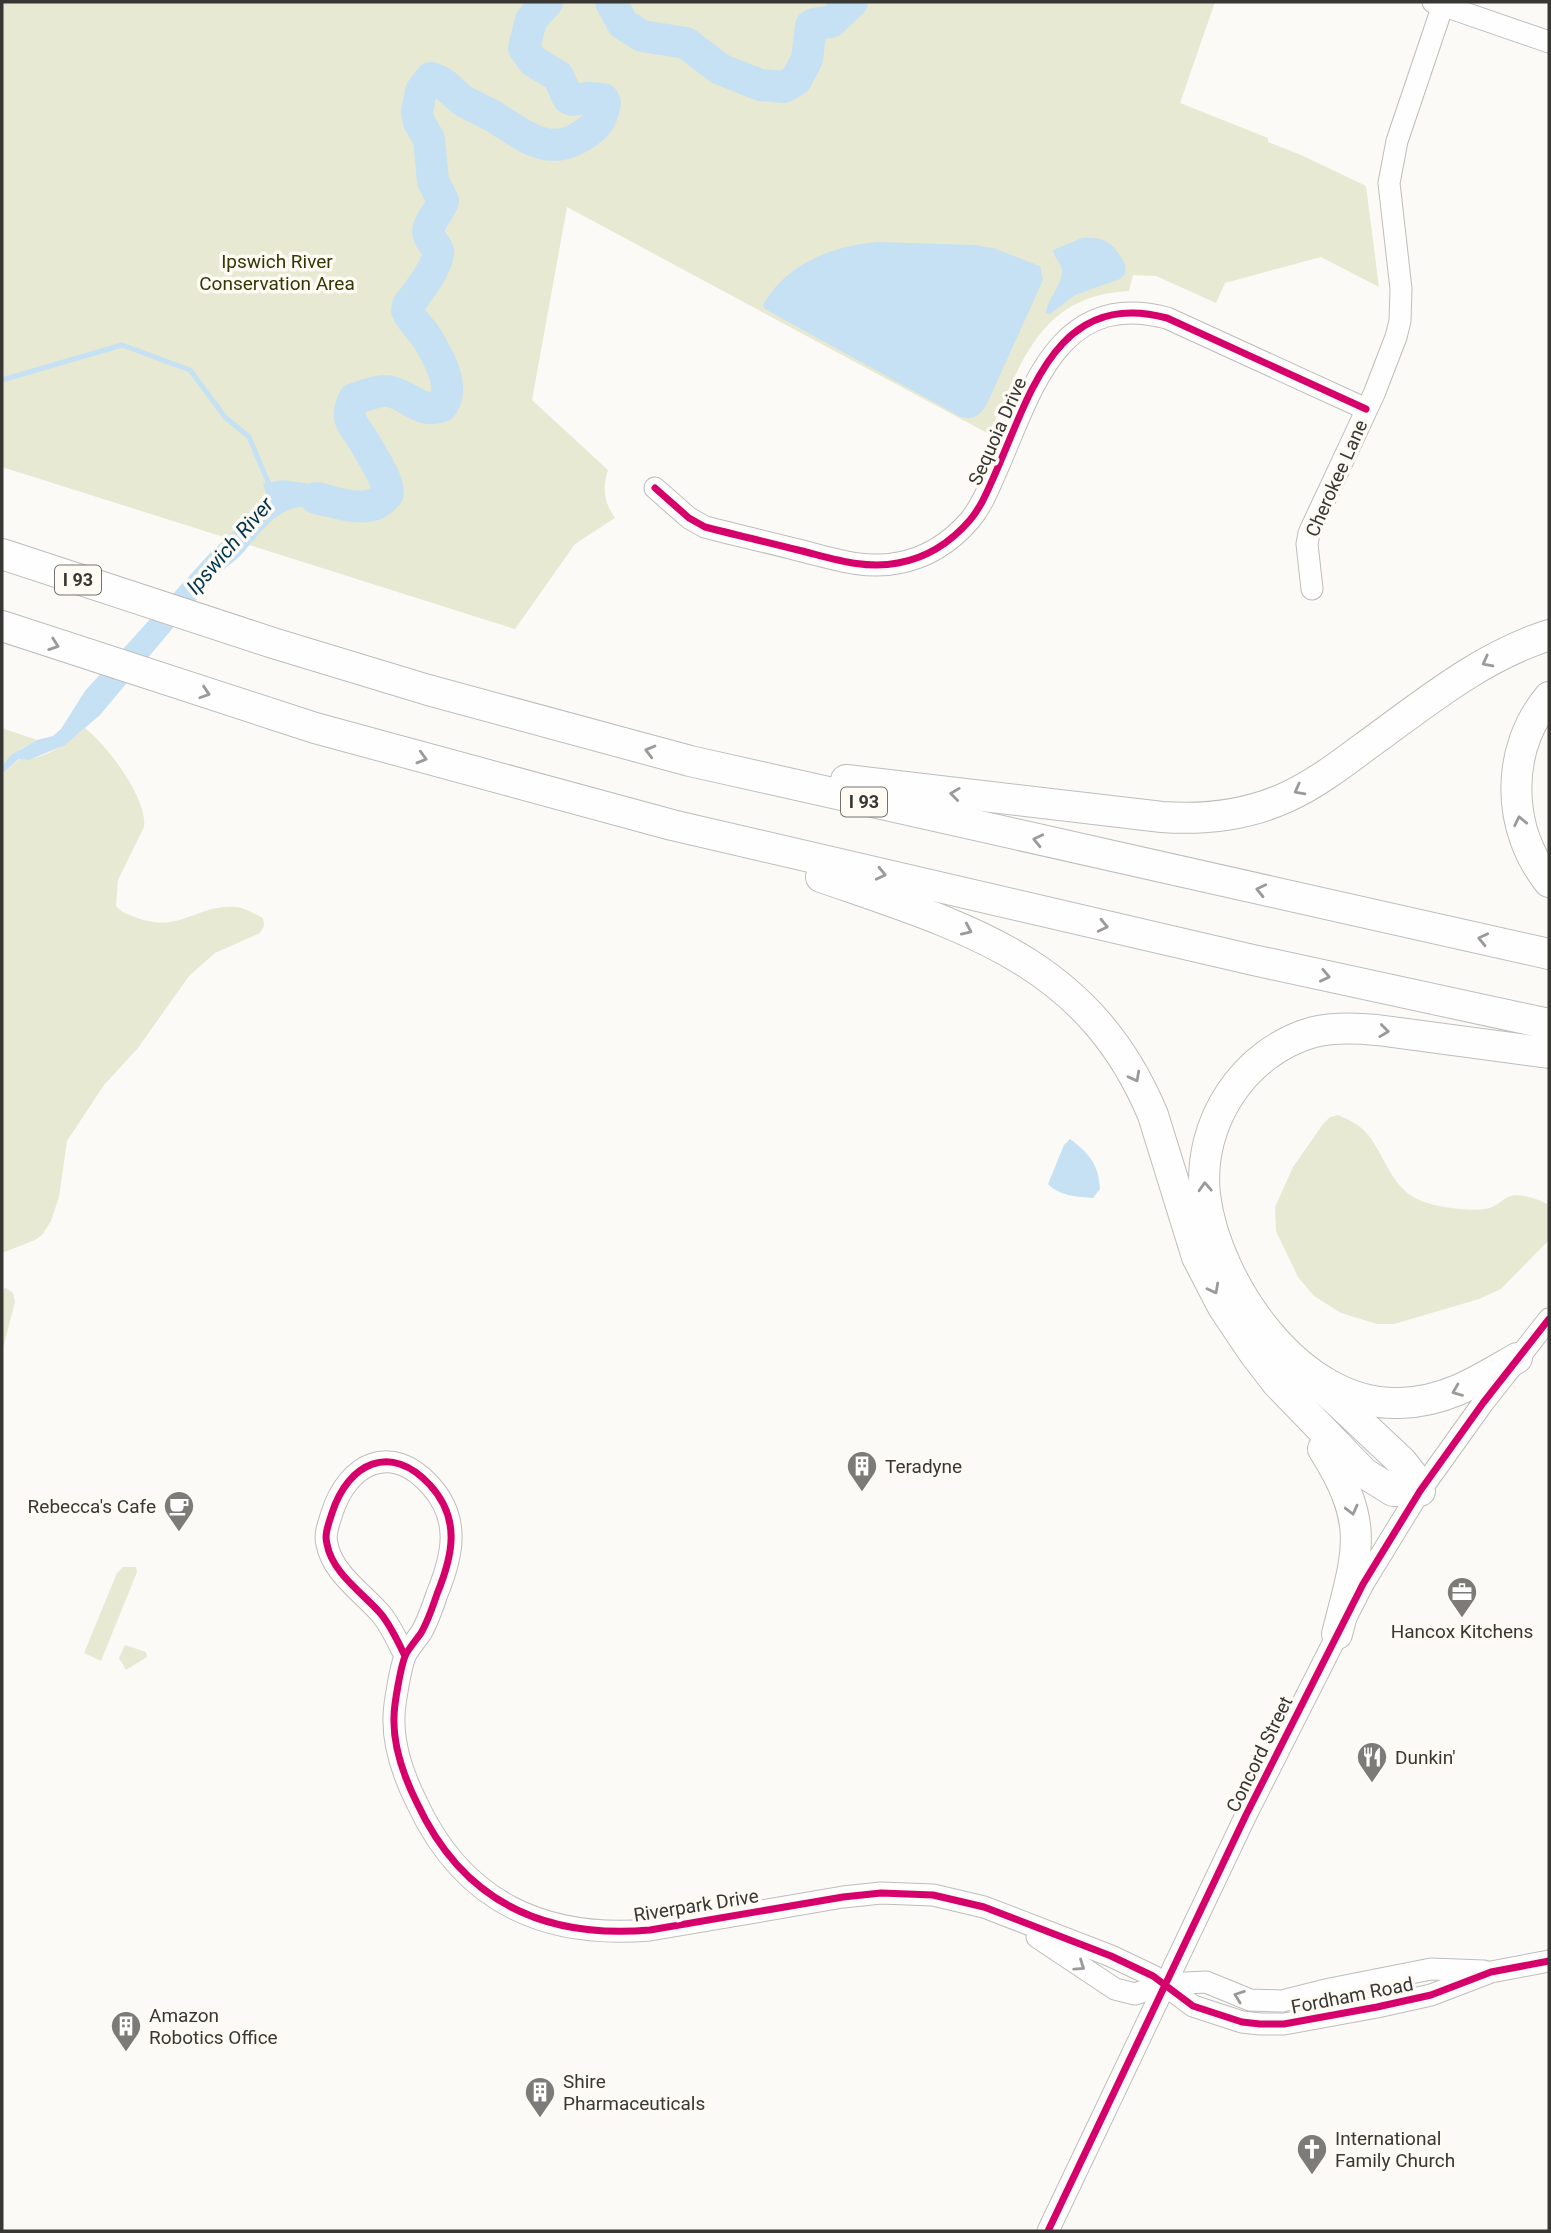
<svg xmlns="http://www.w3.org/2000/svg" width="1551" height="2233" font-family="Roboto,sans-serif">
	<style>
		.green { fill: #e7e9d2 }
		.water { fill: #c6e1f3 }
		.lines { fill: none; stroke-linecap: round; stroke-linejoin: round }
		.stream { stroke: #c6e1f3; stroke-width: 5 }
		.river { stroke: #c6e1f3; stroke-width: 32 }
		.minor-casing { stroke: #bebdba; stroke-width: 23 }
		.highway-casing { stroke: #bebdba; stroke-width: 32 }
		.minor { stroke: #fffefe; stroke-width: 21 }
		.highway { stroke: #fffefe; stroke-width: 30 }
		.cycleway-casing { stroke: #fefbf5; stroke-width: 11 }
		.cycleway { stroke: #d6006c; stroke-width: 7 }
		.oneway { stroke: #9c9a99 }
		.labels { text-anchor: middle; stroke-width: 7; stroke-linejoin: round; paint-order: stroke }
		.shield { fill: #fefbf5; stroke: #73726e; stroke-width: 2 }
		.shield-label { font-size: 18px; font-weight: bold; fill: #383734 }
		.park-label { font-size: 19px; fill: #333705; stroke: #fefbf5 }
		.street-label { font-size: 19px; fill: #383734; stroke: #fefbf5 }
		.poi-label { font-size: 19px; fill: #383734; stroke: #fefbf5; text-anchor: start }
		.water-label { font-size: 21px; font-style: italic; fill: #03354f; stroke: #fefbf5 }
	</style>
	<rect width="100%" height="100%" fill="#fcfaf7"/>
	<g class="green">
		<path d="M2,2H1215L1180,103L1268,138V142L1301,155L1366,186L1379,287L1321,257L1225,283L1216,303L1156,276L1133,275L1129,291C1039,295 1021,364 989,434L567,207L532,400L608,470C602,488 604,503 615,518L575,544L515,629L2,467Z"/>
		<polygon points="2,728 37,740 19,750 2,766"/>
		<path d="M85,728C107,745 148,799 144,827L118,880L116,906C121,912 127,914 135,917C179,935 197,903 237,907C245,908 255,914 263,918L264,926L260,933L215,953L189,976L138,1048L104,1085L67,1141L59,1197L51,1221L42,1235L35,1240L2,1253V774L20,759C43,761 68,743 85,728Z"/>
		<path d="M1338,1115C1349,1120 1361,1125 1369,1136C1389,1163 1393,1195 1431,1204C1446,1208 1470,1211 1485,1209C1495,1208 1500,1201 1508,1197C1519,1192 1539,1199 1549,1205V1240L1501,1289L1479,1299L1394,1324H1377L1341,1313L1314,1296L1298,1277L1276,1231L1275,1207L1293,1167L1323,1124L1330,1117Z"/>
		<polygon points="6,1288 13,1293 15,1302 2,1351 2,1289"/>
		<polygon points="123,1567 136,1567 137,1572 101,1661 84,1653 117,1573"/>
		<polygon points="125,1645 146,1652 147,1657 126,1670 119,1658"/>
	</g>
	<g class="water">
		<path d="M1082,238C1102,237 1110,240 1121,257C1125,263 1126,266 1125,274L1120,279L1075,295L1050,314L1046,313C1047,299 1063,285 1062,270C1061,262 1054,258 1053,250Z"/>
		<path d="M878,242L975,245L993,248L1040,266L1043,280L986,406C978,417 972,421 959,416L765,309L763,305C787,263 832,246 878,242Z"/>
		<path d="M283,480L324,486L358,502L352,516C336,512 315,504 298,507C272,512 257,538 240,556C234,562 226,567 219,573L100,715L65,745L29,760L19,759L2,774V766L11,755L37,740L53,736L61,729L85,691L210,553L256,510L267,497L263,484Z"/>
		<path d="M1070,1139C1089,1153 1099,1165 1100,1189L1093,1198C1078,1197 1059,1196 1048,1184L1064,1145Z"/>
	</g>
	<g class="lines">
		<polyline class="stream" points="2,380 122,345 190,370 225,417 249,437 271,489"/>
		<g class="river">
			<path d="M611,2L623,24L642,36L686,43L720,69L760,85L784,87L796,80L807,59L811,26C818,20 825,25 832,21L852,2"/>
			<path d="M316,498C339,503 372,517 388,493C388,479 372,456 365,443C355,425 343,421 354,399C362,396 381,390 388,391C408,394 421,415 442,406C456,387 438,356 427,338C421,328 411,321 407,310L408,305C416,295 441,263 438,251C436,243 428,240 428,231C429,221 440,211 443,201L433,181L429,139L419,122L417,112L421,91L431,78C444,81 452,92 462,100C473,107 485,111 496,118C523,135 548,157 580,137C595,128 602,121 605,103L603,99L587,98L572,100L568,98L558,76L533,61L524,48L531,20L547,2"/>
		</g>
		<g class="minor-casing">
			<g id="minor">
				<polyline points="1433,2 1549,42"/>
				<path d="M655,488L689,518L705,527C736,535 767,542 798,550C831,558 864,570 898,563C926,558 951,542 970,520C981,507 988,490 995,474C1030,396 1056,288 1167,318L1366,409"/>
				<polyline points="1312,589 1307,544 1309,533 1374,394 1396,337 1400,321 1401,289 1389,183 1397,141 1443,5"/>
				<path d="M405,1656C398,1642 391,1626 381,1614C363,1593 332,1573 327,1544C324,1534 329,1523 332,1513C348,1463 391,1442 430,1485C461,1519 453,1555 437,1594C433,1606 428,1621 421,1633C416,1640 410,1647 406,1654C401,1664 394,1705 394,1717C393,1746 404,1777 417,1803C463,1902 544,1939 650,1930L843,1897L881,1893L933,1895L984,1907L1111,1956L1153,1976L1193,2006L1242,2022L1260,2024H1284L1377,2007L1431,1995L1491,1972L1549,1961"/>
				<polyline points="1037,1937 1115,1989 1135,1994 1165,1984 1206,1982 1250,2000 1282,2001 1330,1989 1431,1969 1484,1971"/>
				<polyline points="1048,2231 1246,1815 1363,1584 1420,1491 1483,1403 1549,1319"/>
			</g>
		</g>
		<g class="highway-casing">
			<g id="highway">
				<polyline points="2,554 273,643 428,690 690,761 1549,954"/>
				<polyline points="2,626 315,728 672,825 1253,960 1549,1024"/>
				<path d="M1549,697C1505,750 1506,828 1549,882"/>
				<path d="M846,780L1162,817C1205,820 1248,815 1287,797C1315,784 1339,766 1363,748C1423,705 1478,658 1549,635"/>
				<path d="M821,877C967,928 1088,960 1153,1115L1197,1257L1223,1307L1254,1353L1277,1383L1364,1473L1393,1491H1420L1413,1476L1402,1462L1299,1365"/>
				<path d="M1517,1358C1479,1380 1446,1402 1400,1403C1300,1407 1216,1284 1205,1195C1197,1123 1244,1051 1314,1032C1334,1027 1356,1028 1377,1030L1549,1053"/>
				<path d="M1323,1449C1371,1525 1358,1551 1337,1634"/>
			</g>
		</g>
		<use href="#minor" class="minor"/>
		<use href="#highway" class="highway"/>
		<g class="cycleway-casing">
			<g id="cycleway">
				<path d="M655,488L689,518L705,527C736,535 767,542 798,550C831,558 864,570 898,563C926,558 951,542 970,520C981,507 988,490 995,474C1030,396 1056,288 1167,318L1366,409"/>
				<path d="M405,1656C398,1642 391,1626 381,1614C363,1593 332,1573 327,1544C324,1534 329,1523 332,1513C348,1463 391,1442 430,1485C461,1519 453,1555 437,1594C433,1606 428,1621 421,1633C416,1640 410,1647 406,1654C401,1664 394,1705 394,1717C393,1746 404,1777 417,1803C463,1902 544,1939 650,1930L843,1897L881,1893L933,1895L984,1907L1111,1956L1153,1976L1193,2006L1242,2022L1260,2024H1284L1377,2007L1431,1995L1491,1972L1549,1961"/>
				<polyline points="1048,2231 1246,1815 1363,1584 1420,1491 1483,1403 1549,1319"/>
			</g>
		</g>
		<use href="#cycleway" class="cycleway"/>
	</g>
	<defs><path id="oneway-chevron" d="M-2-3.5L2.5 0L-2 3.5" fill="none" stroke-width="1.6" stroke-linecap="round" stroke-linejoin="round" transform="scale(1.75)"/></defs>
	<g class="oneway">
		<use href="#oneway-chevron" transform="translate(54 645) rotate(19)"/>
		<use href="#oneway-chevron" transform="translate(1487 662) rotate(152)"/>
		<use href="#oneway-chevron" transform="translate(205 693) rotate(18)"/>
		<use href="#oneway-chevron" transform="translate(650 751) rotate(-165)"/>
		<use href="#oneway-chevron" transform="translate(422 758) rotate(16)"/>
		<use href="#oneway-chevron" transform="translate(1299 790) rotate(152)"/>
		<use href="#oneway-chevron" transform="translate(955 794) rotate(-173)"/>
		<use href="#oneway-chevron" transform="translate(1520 821) rotate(-102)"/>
		<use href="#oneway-chevron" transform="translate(1038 840) rotate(-167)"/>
		<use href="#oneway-chevron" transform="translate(881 874) rotate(13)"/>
		<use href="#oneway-chevron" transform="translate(1261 890) rotate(-167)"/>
		<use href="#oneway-chevron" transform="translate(1103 926) rotate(13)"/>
		<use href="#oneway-chevron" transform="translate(967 930) rotate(24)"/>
		<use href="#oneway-chevron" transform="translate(1483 939) rotate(-167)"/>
		<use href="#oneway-chevron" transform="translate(1325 976) rotate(12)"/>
		<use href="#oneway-chevron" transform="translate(1384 1031) rotate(7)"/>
		<use href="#oneway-chevron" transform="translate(1135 1077) rotate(62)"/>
		<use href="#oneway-chevron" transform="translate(1205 1187) rotate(-93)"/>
		<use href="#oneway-chevron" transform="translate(1214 1289) rotate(62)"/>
		<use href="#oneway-chevron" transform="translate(1457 1391) rotate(158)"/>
		<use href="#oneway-chevron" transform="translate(1352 1510) rotate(76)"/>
		<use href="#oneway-chevron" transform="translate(1080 1966) rotate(34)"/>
		<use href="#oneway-chevron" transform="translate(1239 1996) rotate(-160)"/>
	</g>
	<defs>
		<g id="building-pin" transform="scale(1.575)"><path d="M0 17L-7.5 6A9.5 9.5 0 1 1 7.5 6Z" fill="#7d7b78" stroke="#fefbf5"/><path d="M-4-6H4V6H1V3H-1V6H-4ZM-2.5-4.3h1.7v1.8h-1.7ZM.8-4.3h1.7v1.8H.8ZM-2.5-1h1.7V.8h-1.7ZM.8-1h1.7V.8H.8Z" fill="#fff"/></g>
		<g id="cafe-pin" transform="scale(1.575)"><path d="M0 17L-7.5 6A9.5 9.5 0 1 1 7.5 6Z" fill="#7d7b78" stroke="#fefbf5"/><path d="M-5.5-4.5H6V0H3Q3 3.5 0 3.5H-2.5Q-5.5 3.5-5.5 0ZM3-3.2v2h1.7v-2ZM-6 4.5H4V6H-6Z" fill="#fff"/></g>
		<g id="office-pin" transform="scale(1.575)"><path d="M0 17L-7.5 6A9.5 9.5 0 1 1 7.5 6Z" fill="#7d7b78" stroke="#fefbf5"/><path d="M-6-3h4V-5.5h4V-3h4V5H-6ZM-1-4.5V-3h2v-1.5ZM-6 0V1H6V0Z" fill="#fff"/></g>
		<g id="restaurant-pin" transform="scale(1.575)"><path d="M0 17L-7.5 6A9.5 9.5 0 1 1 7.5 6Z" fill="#7d7b78" stroke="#fefbf5"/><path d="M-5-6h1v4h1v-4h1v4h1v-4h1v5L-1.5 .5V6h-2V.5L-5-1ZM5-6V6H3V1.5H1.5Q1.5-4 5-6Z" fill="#fff"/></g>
		<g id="church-pin" transform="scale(1.575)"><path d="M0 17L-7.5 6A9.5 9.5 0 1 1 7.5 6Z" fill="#7d7b78" stroke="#fefbf5"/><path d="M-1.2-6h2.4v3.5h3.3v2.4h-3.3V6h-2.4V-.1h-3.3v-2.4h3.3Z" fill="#fff"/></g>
	</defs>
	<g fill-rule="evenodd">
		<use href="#building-pin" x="862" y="1466"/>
		<use href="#cafe-pin" x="179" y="1506"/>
		<use href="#office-pin" x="1462" y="1592"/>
		<use href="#restaurant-pin" x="1372" y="1757"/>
		<use href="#building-pin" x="126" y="2026"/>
		<use href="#building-pin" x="540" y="2092"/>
		<use href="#church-pin" x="1312" y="2149"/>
	</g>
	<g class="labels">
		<g class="shield">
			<rect x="55" y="565.5" width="46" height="29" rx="5"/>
			<rect x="841" y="787.5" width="46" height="29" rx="5"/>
		</g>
		<g class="shield-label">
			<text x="78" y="586">I 93</text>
			<text x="864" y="808">I 93</text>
		</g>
		<g class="park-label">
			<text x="277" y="268">Ipswich River<tspan x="277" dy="22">Conservation Area</tspan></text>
		</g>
		<g class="street-label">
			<text transform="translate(997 431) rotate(-66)" y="7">Sequoia Drive</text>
			<text transform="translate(1336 478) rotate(-66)" y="7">Cherokee Lane</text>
			<text transform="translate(1259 1754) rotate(-64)" y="7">Concord Street</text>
			<text transform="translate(696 1905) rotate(-9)" y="7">Riverpark Drive</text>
			<text transform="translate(1352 1995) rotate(-11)" y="7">Fordham Road</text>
		</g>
		<g class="poi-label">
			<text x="885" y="1473">Teradyne</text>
			<text x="156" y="1513" text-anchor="end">Rebecca's Cafe</text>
			<text x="1462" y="1638" text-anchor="middle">Hancox Kitchens</text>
			<text x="1395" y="1764">Dunkin'</text>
			<text x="149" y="2022">Amazon<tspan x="149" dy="22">Robotics Office</tspan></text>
			<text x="563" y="2088">Shire<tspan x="563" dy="22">Pharmaceuticals</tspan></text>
			<text x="1335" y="2145">International<tspan x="1335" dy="22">Family Church</tspan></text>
		</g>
		<g class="water-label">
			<text transform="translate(230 546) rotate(-49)" y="7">Ipswich River</text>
		</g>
	</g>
	<rect width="1551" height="2233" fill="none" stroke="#383734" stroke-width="7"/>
</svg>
